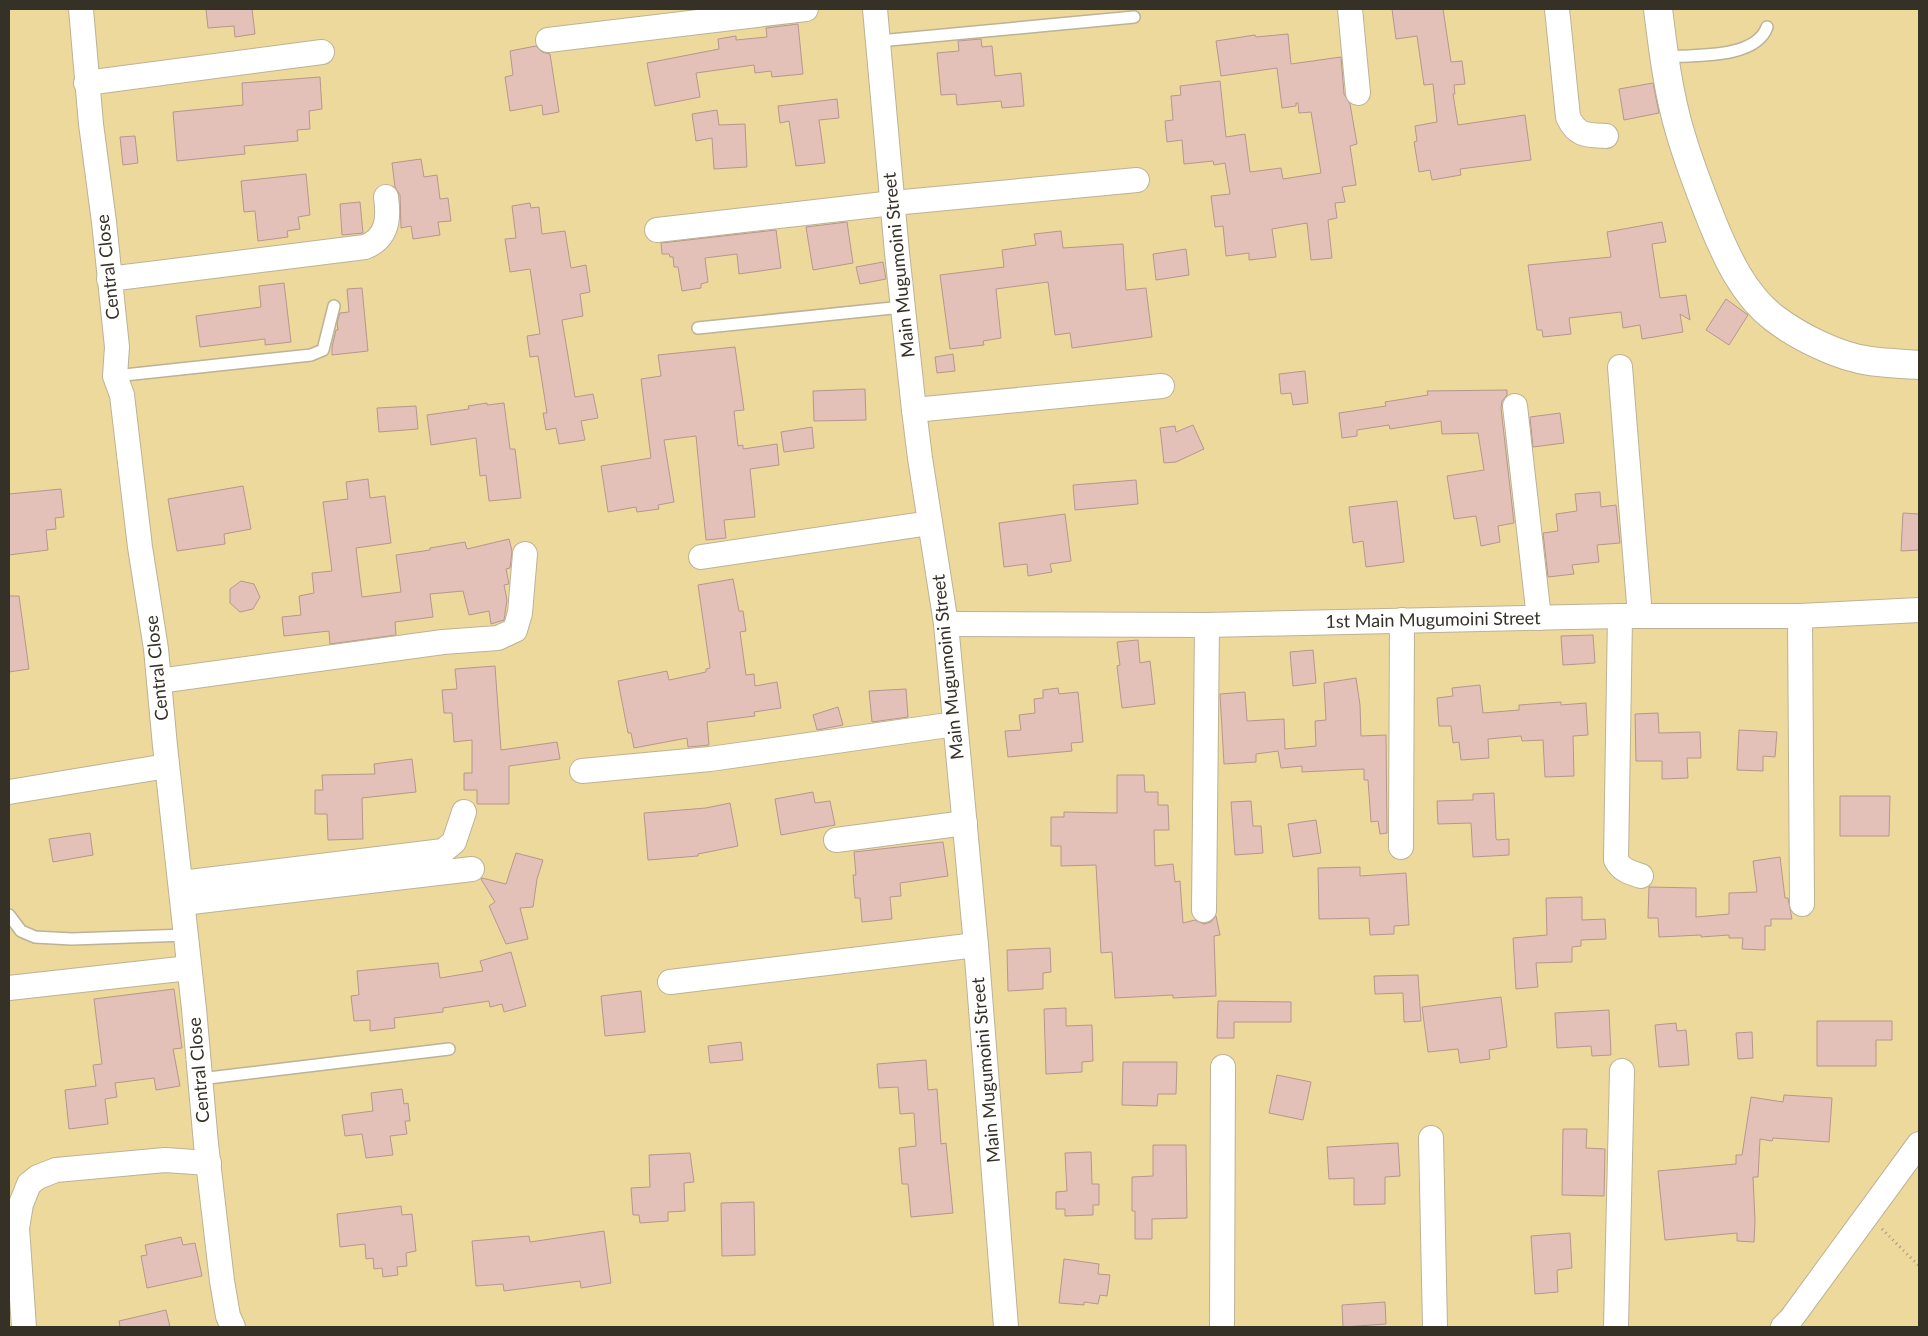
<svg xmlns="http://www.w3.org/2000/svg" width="1928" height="1336" font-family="Lato,sans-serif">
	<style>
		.green { fill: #eed99c }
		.building { fill: #e3c1b8; stroke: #b7968e }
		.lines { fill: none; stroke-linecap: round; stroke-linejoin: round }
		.lane-casing { stroke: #bcb295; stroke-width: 14 }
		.street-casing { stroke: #bcb295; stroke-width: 26 }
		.secondary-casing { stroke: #bcb295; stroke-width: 30 }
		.path { stroke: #9e9781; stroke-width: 3; stroke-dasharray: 1 4; stroke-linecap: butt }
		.lane { stroke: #fff; stroke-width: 11 }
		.street { stroke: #fff; stroke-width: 24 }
		.secondary { stroke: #fff; stroke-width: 28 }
		.labels { text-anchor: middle; stroke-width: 4.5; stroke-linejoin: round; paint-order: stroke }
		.street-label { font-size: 18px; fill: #353126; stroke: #fff }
	</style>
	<rect width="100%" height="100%" fill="#f3e9cb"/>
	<rect class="green" x="9" y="9" width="1910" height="1318"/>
	<g class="building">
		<polygon points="206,9 252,9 255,34 235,37 234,26 208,28"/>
		<polygon points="1392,9 1443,9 1451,62 1462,61 1465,84 1454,85 1455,94 1453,94 1458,125 1525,115 1531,160 1460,169 1461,175 1432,180 1430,170 1419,172 1414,142 1417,141 1415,126 1437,122 1433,84 1424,85 1417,36 1396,39"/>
		<polygon points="798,24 803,74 772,77 771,71 755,73 754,65 696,73 700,97 655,106 647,63 719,49 718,39 736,36 736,40 767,37 766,28"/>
		<polygon points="1288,34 1291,64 1341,57 1344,94 1350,104 1357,144 1350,146 1356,185 1342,187 1345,202 1335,203 1337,218 1328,220 1332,258 1311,260 1307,223 1272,229 1276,257 1249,260 1249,253 1226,256 1223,226 1215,227 1211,196 1230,194 1225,163 1214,165 1213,161 1184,164 1182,140 1167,142 1165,121 1173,120 1171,96 1181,95 1180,86 1220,81 1226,137 1245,134 1250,172 1281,168 1283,179 1321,173 1311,112 1299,113 1298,103 1296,103 1296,106 1282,108 1277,68 1221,76 1216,41 1255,35 1256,37"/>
		<polygon points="981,39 982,47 992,46 995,76 1021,73 1024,106 1002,108 1001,101 957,105 956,94 941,95 937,53 959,51 958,41"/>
		<polygon points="536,46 542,52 550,54 559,112 543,115 542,105 510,111 505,77 513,75 510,51"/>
		<polygon points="320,77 322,109 309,111 310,129 297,130 298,141 244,146 245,154 177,161 173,112 243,105 242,83"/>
		<polygon points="1653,83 1659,113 1624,120 1619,89"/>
		<polygon points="837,99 839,118 819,120 825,163 796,166 789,121 780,123 778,106"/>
		<polygon points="717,110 719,125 745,124 747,167 714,169 712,138 696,141 692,114"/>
		<polygon points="135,136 138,163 123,165 120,137"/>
		<polygon points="421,159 424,177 437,175 440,199 448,198 451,221 438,222 440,235 413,239 411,226 401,228 400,195 395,187 392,163"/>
		<polygon points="306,174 310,215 298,217 300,229 287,231 288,237 258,241 255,211 244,212 241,181"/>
		<polygon points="360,202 363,233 342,235 340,204"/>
		<polygon points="530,203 531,208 539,207 542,234 565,231 571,268 586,265 590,292 580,294 583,316 562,320 575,397 593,394 598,418 581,421 585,440 559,444 556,428 546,430 543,413 547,413 538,356 530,357 527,336 540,334 530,269 510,272 505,239 516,238 512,206"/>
		<polygon points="847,222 853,263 813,270 806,227"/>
		<polygon points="1662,222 1666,242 1652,244 1660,298 1686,295 1690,320 1680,314 1683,332 1642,339 1640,325 1623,328 1621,312 1569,318 1571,334 1543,337 1542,330 1537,330 1528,265 1611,257 1607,232"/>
		<polygon points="776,230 781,268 739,274 737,254 705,258 708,282 701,284 701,288 682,291 678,267 674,267 673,257 670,257 669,254 662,254 661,243"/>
		<polygon points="1061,231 1063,248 1123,244 1126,290 1146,288 1152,337 1072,348 1070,333 1055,335 1048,282 996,289 1001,338 983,341 984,345 950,349 940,275 1004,267 1002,250 1036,245 1034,234"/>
		<polygon points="1186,249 1189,275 1156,280 1153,254"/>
		<polygon points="883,262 886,279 860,284 856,267"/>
		<polygon points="284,283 291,342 265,345 265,339 200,347 196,316 261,307 259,286"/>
		<polygon points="362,288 368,351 332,355 332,347 336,330 338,330 337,323 340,313 349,312 347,289"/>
		<polygon points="1726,299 1748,315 1729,345 1706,330"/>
		<polygon points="735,347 744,410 734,411 738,446 743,445 743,449 777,444 779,465 750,469 755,517 724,520 726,538 706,540 696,436 664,440 674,502 658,505 659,509 637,512 636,507 608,512 601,466 651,458 641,379 661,376 658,355"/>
		<polygon points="953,354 955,371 937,373 935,357"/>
		<polygon points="1305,371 1308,403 1293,405 1291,393 1281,394 1279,374"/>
		<polygon points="865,389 866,420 814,421 813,391"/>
		<polygon points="1507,390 1507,395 1502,401 1501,408 1514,523 1498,526 1500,542 1481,546 1476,516 1454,519 1447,476 1484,470 1478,433 1442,434 1441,421 1390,429 1389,425 1357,430 1357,436 1342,438 1339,413 1386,406 1385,402 1428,395 1427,391"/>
		<polygon points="487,403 487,405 504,403 510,449 515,449 521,498 489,501 486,475 480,476 476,438 431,445 427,415 469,409 468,406"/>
		<polygon points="416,406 418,429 379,432 377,408"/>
		<polygon points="1560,413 1564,443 1533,447 1530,417"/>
		<polygon points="1193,425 1204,449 1176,462 1164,463 1160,428 1175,426 1176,432"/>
		<polygon points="812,427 814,448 784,452 781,432"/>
		<polygon points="368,479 370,498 385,496 391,543 356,548 362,597 401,592 396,555 430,550 430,548 465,542 467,549 509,539 512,551 510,568 506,569 509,584 504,585 507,600 504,620 491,624 489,611 469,615 463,591 430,594 433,617 395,622 396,635 330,644 329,631 284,636 282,617 301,615 299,596 314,593 312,573 332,571 323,502 348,499 346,482"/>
		<polygon points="1136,480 1138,504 1075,510 1073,485"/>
		<polygon points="243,486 251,529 224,534 225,544 177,551 168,499"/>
		<polygon points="61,489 64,517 55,518 56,529 46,530 48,550 9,555 9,494"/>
		<polygon points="1600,492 1601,507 1616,505 1620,543 1597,545 1599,562 1572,565 1574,574 1548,577 1543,533 1558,531 1556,514 1577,511 1575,494"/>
		<polygon points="1397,501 1404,562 1366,567 1363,541 1353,543 1349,507"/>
		<polygon points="1903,513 1919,514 1919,550 1901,551"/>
		<polygon points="1065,514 1071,561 1050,564 1052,572 1028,576 1027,564 1004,567 999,523"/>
		<polygon points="733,579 739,611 743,611 746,631 740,632 746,675 754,674 755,686 777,682 781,708 754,712 755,716 707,722 709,745 688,747 687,738 634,748 631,733 628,733 618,681 667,671 669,680 706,672 706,669 710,668 698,585"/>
		<polygon points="241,581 254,584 260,597 253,609 240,612 230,603 230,589"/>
		<polygon points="9,596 19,596 29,669 9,672"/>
		<polygon points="1593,635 1595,663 1563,665 1561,636"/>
		<polygon points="1138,640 1140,663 1150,661 1155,704 1122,708 1117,666 1120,665 1117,642"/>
		<polygon points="1313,650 1316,683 1293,686 1290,652"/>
		<polygon points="495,666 501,750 557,742 560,759 509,766 509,804 477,804 477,790 464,790 464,773 472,773 472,740 454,742 452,713 444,713 442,690 457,689 455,669"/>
		<polygon points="1356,678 1360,705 1361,736 1386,735 1387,833 1380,834 1378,821 1371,822 1368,780 1364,780 1364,769 1302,772 1302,766 1281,768 1278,751 1256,754 1256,762 1224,764 1220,694 1245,692 1247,721 1284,719 1285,749 1316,746 1315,721 1326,720 1324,683"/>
		<polygon points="1480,685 1483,713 1519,710 1519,705 1561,702 1561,705 1586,703 1588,735 1573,736 1574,776 1545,777 1543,740 1522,741 1521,736 1488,739 1489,758 1461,760 1459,742 1453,743 1451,726 1439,726 1437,698 1453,696 1452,688"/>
		<polygon points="1058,688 1059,694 1078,692 1083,742 1071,743 1072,751 1008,757 1005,731 1021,730 1019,715 1035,713 1034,699 1043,698 1043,690"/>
		<polygon points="906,689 908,717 872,722 869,691"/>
		<polygon points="838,707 843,725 817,730 813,715"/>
		<polygon points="1658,713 1659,733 1700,732 1701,758 1687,758 1688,778 1662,779 1662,761 1636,761 1635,714"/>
		<polygon points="1739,730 1777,732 1775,757 1763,756 1763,771 1737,770"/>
		<polygon points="412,759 416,792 362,798 363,839 328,840 327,814 315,814 315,790 323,790 322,775 375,774 374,764"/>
		<polygon points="1117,775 1144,775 1145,792 1158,792 1158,805 1168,805 1169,830 1154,830 1155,866 1173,864 1175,882 1180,881 1183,923 1195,920 1204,924 1211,922 1216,916 1220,935 1214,936 1216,996 1173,998 1173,995 1115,998 1112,952 1101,953 1096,865 1061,866 1061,846 1051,846 1051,817 1064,817 1064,812 1117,813"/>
		<polygon points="813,792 815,803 830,801 835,825 781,835 775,799"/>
		<polygon points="1494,793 1496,838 1497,840 1509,839 1509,855 1473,857 1471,823 1438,824 1437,801 1473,800 1473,794"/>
		<polygon points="1840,796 1890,796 1889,836 1840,836"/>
		<polygon points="1251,801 1253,826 1261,826 1263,853 1235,855 1231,802"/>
		<polygon points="730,803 738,846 698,854 698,856 648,860 644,813 706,808"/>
		<polygon points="1316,820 1321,853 1293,857 1288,824"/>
		<polygon points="90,833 93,855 53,862 49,839"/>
		<polygon points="943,842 948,876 900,883 901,896 890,897 892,919 862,922 860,898 855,898 853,875 856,875 854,852"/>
		<polygon points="516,853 543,860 537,879 533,907 520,908 528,939 506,944 489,906 495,902 481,879 482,878 506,884"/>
		<polygon points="1780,857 1785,898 1788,898 1792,919 1771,919 1771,926 1765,926 1765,950 1742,949 1743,938 1729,938 1729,935 1701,937 1701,935 1659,937 1658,918 1648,918 1649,887 1696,888 1696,917 1729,914 1729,893 1757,892 1753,861"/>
		<polygon points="1360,867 1360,876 1406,873 1409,925 1394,926 1394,934 1370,935 1369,918 1319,919 1318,868"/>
		<polygon points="1582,897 1582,920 1605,919 1606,939 1581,940 1581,946 1572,947 1572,962 1536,963 1538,987 1516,989 1513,938 1547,935 1546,898"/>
		<polygon points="1050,948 1051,972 1043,973 1043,989 1008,991 1007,950"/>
		<polygon points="511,952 526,1006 504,1012 502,1004 490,1007 489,1001 443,1008 443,1012 394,1018 395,1028 370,1031 370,1020 354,1021 351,996 359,995 357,971 438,963 440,978 483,971 480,961"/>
		<polygon points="1418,975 1421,1021 1404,1022 1403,993 1375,994 1374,976"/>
		<polygon points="174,989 182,1048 173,1049 180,1086 156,1090 154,1078 115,1083 117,1097 105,1099 108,1124 69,1129 65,1090 96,1086 93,1065 102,1064 94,999"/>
		<polygon points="641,991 645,1032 605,1036 601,996"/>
		<polygon points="1501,997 1507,1047 1489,1050 1490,1059 1460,1063 1458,1049 1428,1052 1422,1007"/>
		<polygon points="1218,1001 1291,1002 1291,1022 1234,1022 1234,1038 1217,1038"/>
		<polygon points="1066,1008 1066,1026 1092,1025 1093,1061 1082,1062 1082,1072 1046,1074 1044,1009"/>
		<polygon points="1609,1010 1611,1055 1592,1056 1591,1046 1557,1048 1555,1013"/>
		<polygon points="1817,1021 1892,1021 1892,1040 1876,1040 1876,1066 1817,1066"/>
		<polygon points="1676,1023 1677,1031 1686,1030 1689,1065 1659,1067 1655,1025"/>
		<polygon points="1752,1032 1753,1058 1738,1059 1736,1033"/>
		<polygon points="741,1042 743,1060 710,1063 708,1046"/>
		<polygon points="926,1060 928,1090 937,1089 941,1144 946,1143 953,1213 911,1217 908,1184 902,1184 899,1148 916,1146 914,1113 900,1114 898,1087 879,1088 877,1064"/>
		<polygon points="1123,1062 1177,1062 1176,1094 1158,1094 1157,1106 1122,1105"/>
		<polygon points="1277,1075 1311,1082 1303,1120 1269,1113"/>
		<polygon points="402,1089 404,1104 408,1103 410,1121 405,1121 407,1134 390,1136 393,1155 366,1158 362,1134 345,1136 342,1115 373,1111 371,1093"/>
		<polygon points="1784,1095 1832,1098 1829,1142 1773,1138 1772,1141 1760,1139 1758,1177 1753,1177 1755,1221 1754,1242 1737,1241 1737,1233 1665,1240 1658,1171 1736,1164 1736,1155 1742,1155 1751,1097 1783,1102"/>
		<polygon points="1563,1129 1587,1129 1586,1148 1605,1149 1604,1196 1562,1195"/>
		<polygon points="1398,1143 1400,1176 1385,1177 1385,1204 1354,1205 1354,1178 1329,1179 1327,1147"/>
		<polygon points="1153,1145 1186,1145 1187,1218 1152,1219 1152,1239 1135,1239 1135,1211 1132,1211 1132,1177 1153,1176"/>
		<polygon points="1091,1152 1092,1184 1099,1184 1099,1205 1093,1205 1093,1215 1065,1216 1065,1209 1056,1209 1056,1192 1067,1191 1065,1153"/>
		<polygon points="690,1153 694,1182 684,1183 685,1211 668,1212 668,1221 640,1223 639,1215 633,1215 631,1188 650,1187 649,1155"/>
		<polygon points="754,1202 755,1255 722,1256 721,1203"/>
		<polygon points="401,1206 402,1215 412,1214 416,1251 406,1253 407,1266 397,1267 398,1275 383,1277 382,1268 374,1269 373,1258 366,1259 365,1244 340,1247 337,1214"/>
		<polygon points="604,1231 611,1283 581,1288 580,1281 504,1291 503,1284 476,1286 472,1241 529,1236 530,1242"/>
		<polygon points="1570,1233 1572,1268 1557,1270 1558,1292 1535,1294 1531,1236"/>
		<polygon points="181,1237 183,1245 195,1243 202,1276 147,1288 141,1256 147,1255 145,1245"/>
		<polygon points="1064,1259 1099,1264 1098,1274 1110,1275 1107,1296 1100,1295 1098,1304 1084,1302 1084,1305 1059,1303"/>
		<polygon points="1385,1302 1386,1324 1343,1327 1342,1305"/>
		<polygon points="166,1310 170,1327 120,1327 119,1321"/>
	</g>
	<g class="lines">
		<g class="lane-casing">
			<g id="lane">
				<polyline points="879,41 1134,17"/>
				<path d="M1665,57C1694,55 1756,59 1767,27"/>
				<polyline points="698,328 902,307"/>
				<polyline points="115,376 311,355 323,350 334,306"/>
				<polyline points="9,915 21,931 35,937 72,939 186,935"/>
				<polyline points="200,1079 449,1049"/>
			</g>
		</g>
		<g class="street-casing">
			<g id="street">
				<polyline points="81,9 91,124 104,222 117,347 115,376 122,395 140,547 156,649 165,746 194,1009 206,1144 222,1281 228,1316 233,1327"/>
				<polyline points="875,9 897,253 914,410 920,458 946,624 976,945 1006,1327"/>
				<polyline points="1350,9 1358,93"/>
				<path d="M1557,9L1568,117C1577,136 1586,135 1606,136"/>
				<polyline points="548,40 806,9"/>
				<polyline points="86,83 322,52"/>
				<polyline points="657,230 893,203 1137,180"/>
				<path d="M109,279L365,247C388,238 389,218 386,197"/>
				<polyline points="1620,367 1640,616"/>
				<polyline points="1515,406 1539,618"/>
				<polyline points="914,410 1162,386"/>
				<polyline points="701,557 930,523"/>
				<path d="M1620,616L1616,860C1622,871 1630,872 1641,876"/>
				<polyline points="1800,616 1802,904"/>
				<polyline points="946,624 1207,625 1620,616 1800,616 1919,610"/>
				<polyline points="159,681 443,642 498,638 515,630 520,613 525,554"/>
				<polyline points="582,771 710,759 955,724"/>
				<polyline points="9,792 167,766"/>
				<polyline points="836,840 965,823"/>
				<polyline points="1401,847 1402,620"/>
				<polyline points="181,883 443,851 454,842 464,812"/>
				<polyline points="183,903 472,869"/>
				<polyline points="1204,910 1207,625"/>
				<polyline points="670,982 976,945"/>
				<polyline points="9,988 189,968"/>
				<polyline points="1431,1138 1435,1327"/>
				<polyline points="24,1327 17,1228 21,1204 29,1184 38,1177 56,1170 165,1160 209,1163"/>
				<polyline points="1222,1327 1223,1067"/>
				<polyline points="1616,1327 1622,1071"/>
				<polyline points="1783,1327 1791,1319 1919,1144"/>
			</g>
		</g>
		<g class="secondary-casing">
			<path id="secondary" d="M1658,9C1663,49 1668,92 1680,132C1689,163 1701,194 1713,224C1727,258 1744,295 1774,318C1799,337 1839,357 1870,361C1886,363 1903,364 1919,365"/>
		</g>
		<polyline class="path" points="1882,1229 1919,1266"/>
		<use href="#lane" class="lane"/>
		<use href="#street" class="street"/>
		<use href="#secondary" class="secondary"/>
	</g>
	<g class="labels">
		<g class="street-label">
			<text transform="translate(899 265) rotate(-96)" y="6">Main Mugumoini Street</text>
			<text transform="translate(108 267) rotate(-96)" y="6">Central Close</text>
			<text transform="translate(1433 620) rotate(-1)" y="6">1st Main Mugumoini Street</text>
			<text transform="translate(948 667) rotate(-96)" y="6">Main Mugumoini Street</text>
			<text transform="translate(157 668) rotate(-96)" y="6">Central Close</text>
			<text transform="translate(199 1070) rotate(-95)" y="6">Central Close</text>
			<text transform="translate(986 1070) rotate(-95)" y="6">Main Mugumoini Street</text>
		</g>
	</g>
	<rect width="1928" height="1336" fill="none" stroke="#353126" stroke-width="20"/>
</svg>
